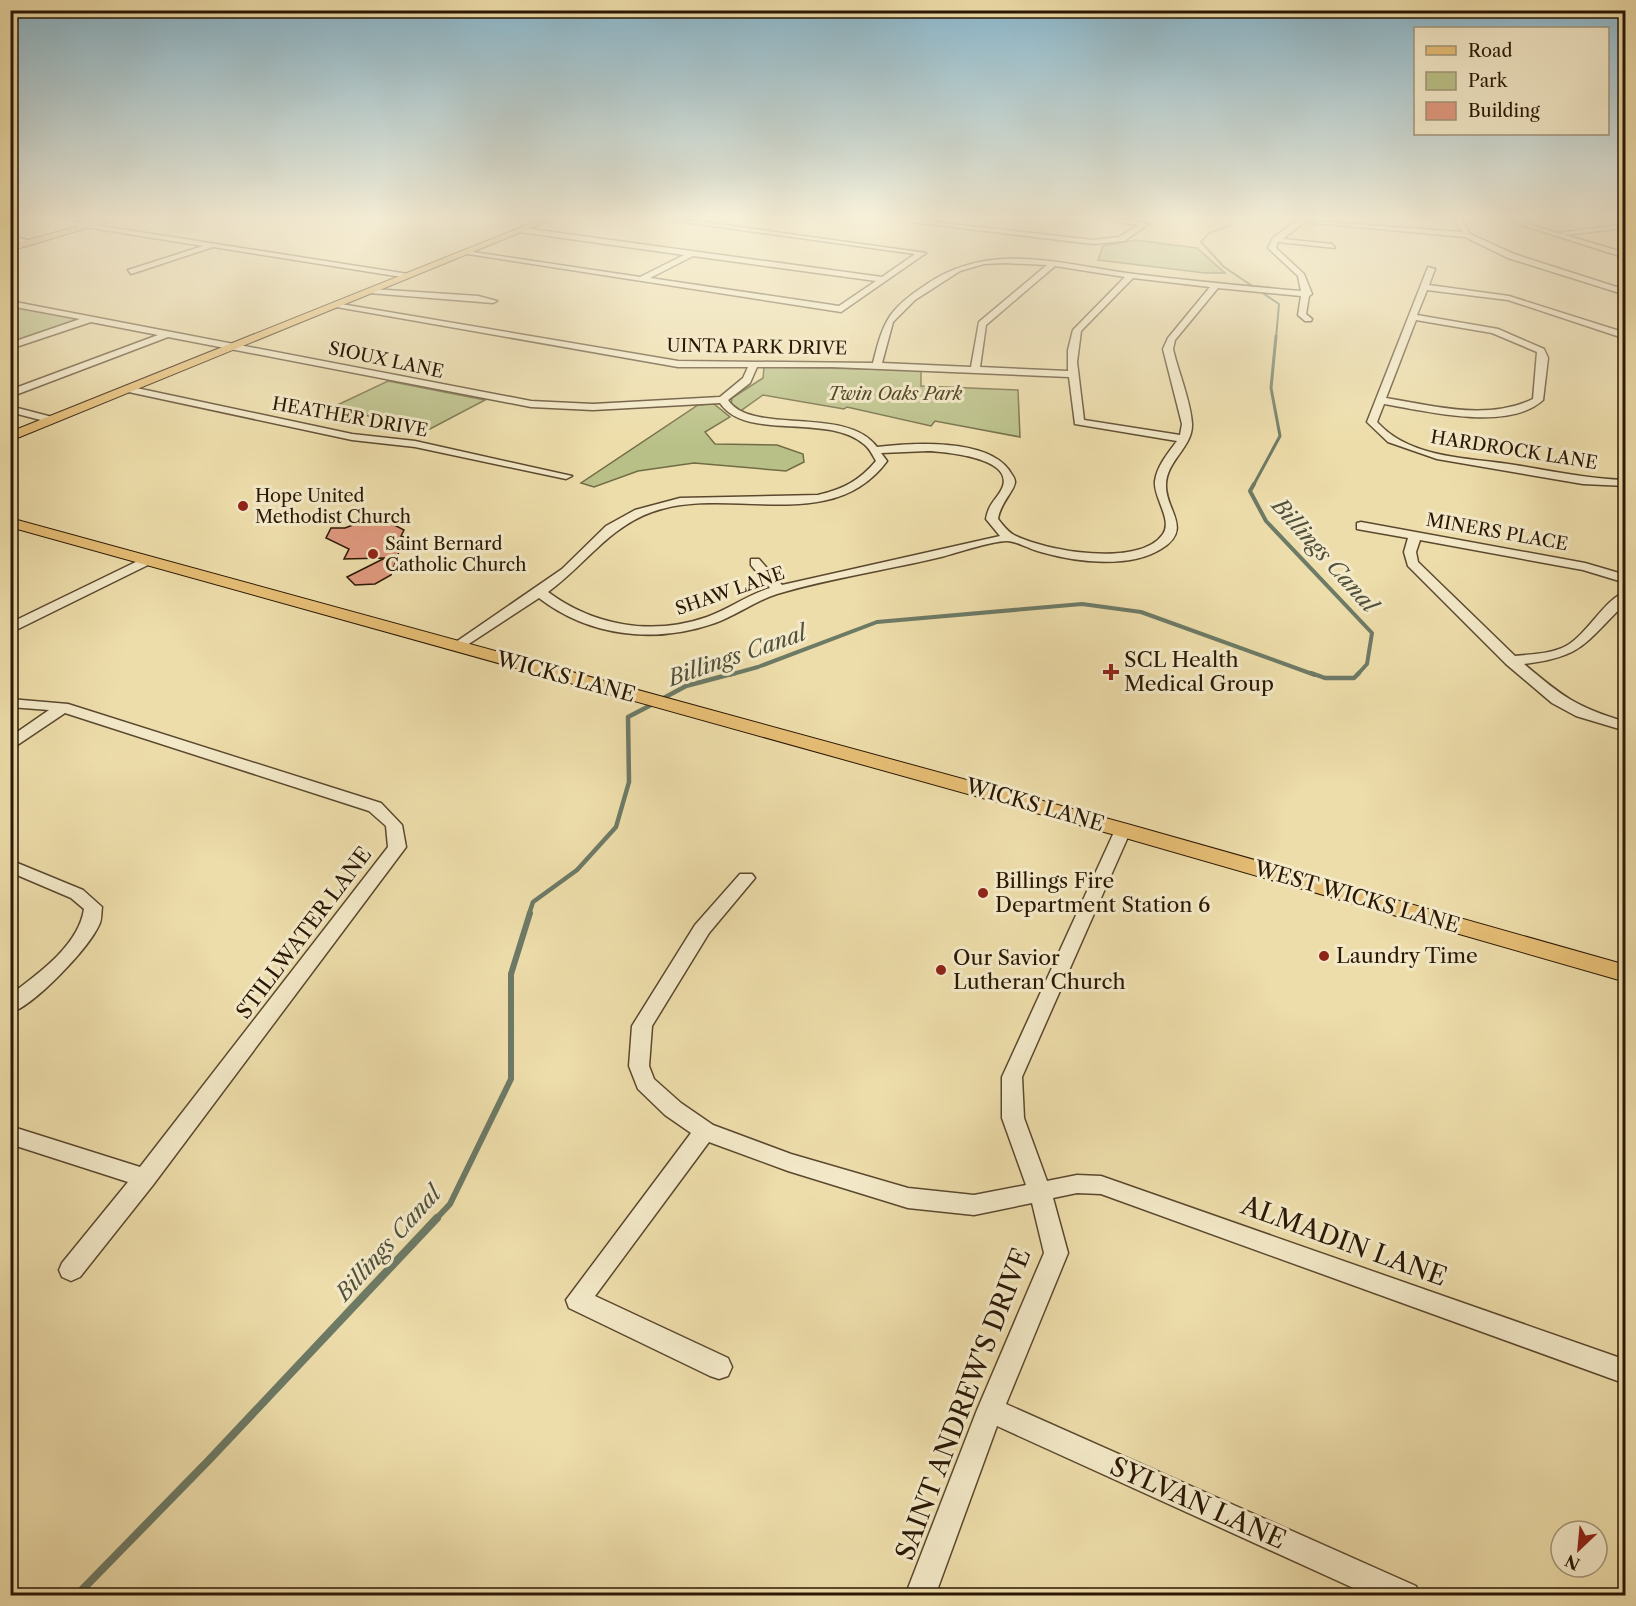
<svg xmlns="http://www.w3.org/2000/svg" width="1636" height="1606" font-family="'Libre Caslon Text',serif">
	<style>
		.green { fill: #b9c087; stroke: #726c46; stroke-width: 1.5 }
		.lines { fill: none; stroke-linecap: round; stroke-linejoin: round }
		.stream-far5 { stroke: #6d7a66; stroke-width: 2 }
		.stream-far4 { stroke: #6d7a66; stroke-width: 3 }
		.stream-far3 { stroke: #6d7a66; stroke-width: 4 }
		.stream-far2 { stroke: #6d7a66; stroke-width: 4.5 }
		.stream-far1 { stroke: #6d7a66; stroke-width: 6 }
		.stream { stroke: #6d7a66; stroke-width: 8 }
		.building { fill: #e0997f; stroke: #2a1704; stroke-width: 1.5 }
		.minor-casing { stroke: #5b482e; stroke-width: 3 }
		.major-casing { stroke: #2a1704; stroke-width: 2 }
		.minor { fill: #f3e9c8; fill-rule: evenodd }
		.major { fill: #e6be75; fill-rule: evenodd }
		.poi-dot { fill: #8f2418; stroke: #f3e9c8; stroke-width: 2 }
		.labels { text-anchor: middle; stroke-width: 6; stroke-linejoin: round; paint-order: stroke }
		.far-street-label { font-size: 18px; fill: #2a1704; stroke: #f3e9c8 }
		.far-park-label { font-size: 18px; font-style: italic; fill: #554a2b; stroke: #f3e9c8 }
		.far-poi-label { font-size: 18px; fill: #2a1704; stroke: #f3e9c8; text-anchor: start }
		.poi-label { font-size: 21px; fill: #2a1704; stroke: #f3e9c8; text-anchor: start }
		.street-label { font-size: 21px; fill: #2a1704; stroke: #f3e9c8 }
		.water-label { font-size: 22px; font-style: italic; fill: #51513d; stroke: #f3e9c8 }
		.near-street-label { font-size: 26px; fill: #2a1704; stroke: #f3e9c8 }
	</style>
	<rect width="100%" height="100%" fill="#edddaa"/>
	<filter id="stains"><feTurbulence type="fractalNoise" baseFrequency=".00333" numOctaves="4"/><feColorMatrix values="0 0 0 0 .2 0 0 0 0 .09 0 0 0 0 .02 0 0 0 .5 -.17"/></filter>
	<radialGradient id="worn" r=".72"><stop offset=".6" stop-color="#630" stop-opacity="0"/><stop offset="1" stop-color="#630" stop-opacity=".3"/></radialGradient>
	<g class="green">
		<polygon points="1135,240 1197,248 1225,273 1205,273 1098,260 1103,246"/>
		<polygon points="22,306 89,319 11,346 11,310"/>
		<polygon points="764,367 921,370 921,386 1018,390 1020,437 935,421 931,426 847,407 844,409 763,395 739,412 731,405 732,398 763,378"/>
		<polygon points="388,381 485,400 430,429 331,408"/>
		<polygon points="709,404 714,404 730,417 705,432 715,444 777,445 803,454 804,462 786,471 694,463 638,471 594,487 581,483 698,405"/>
	</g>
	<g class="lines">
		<polyline class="stream-far5" points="1229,220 1231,225 1209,233 1201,242 1224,267 1279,304 1276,338"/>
		<polyline class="stream-far4" points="1253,486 1280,436 1271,388 1276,336"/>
		<g class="stream-far3">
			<polyline points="1254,484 1250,491 1266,521 1372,633 1367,664 1357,675"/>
			<polyline points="729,675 758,667 877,622 1082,604 1141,612 1315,675"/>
		</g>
		<g class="stream-far2">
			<polyline points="1311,673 1325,678 1354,678 1359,673"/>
			<polyline points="660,700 686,686 735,673"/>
			<polyline points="529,914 533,902 577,870 616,827 629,782 628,717 653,704"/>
		</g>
		<polyline class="stream-far1" points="436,1219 450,1204 511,1079 511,974 530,913"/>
		<polyline class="stream" points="76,1596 209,1460 437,1218"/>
	</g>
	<polygon class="building" points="366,520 385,520 404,530 401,536 404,537 391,575 375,584 355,585 347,577 385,558 344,559 349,549 326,538 331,528 345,528"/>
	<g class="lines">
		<g class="minor-casing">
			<g id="minor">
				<path d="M669,220H688L926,253L841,312L462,253L466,251L640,277L684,255L520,232L523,228L882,277L915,254ZM693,256L876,281L839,306L650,278Z"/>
				<polygon points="894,220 916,220 1093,240 1119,237 1139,225 1105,220 1128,220 1149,224 1124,241 1093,244"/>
				<path d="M1297,220L1462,232L1455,220H1462L1470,234L1514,254L1626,290V295L1508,258L1465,237L1304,222L1283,239L1332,244L1335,248L1278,242L1276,248L1304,274L1312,294L1309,296L1306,314L1312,319L1311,321H1305L1298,315L1301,296L1218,288L1175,340L1173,349C1178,371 1191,402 1192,424C1193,447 1166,461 1166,485C1165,510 1194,529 1161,549C1129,569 1076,562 1041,552C1031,550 1017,541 1007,541C991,541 957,553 941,557C887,570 830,578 777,594C755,601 737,615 715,623C655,644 590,637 539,598L458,651L451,647L453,644L562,569L606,526L635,510L680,498L818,495C843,489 859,481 876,461C873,456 870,449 865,445C828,412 746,442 720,403L593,410L531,407L168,337L10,397V390L158,335L91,322L10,349V343L80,319L10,306V301L531,401L593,404L720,397L743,378L748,367H678L331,306L335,303L678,361L873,363C884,319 889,309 927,284C992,240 1063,265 1134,274C1190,281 1245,286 1301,291L1298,276L1268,248L1273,238ZM1004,263L1047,265L979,322L971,367L882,363L893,322L915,300L960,271L984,264ZM1055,266L1125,277L1073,330L1068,350V371L980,367L986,325ZM1133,278L1210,287L1168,338L1163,349L1182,424L1180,435L1084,420L1077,362L1081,331ZM757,367H832L1069,377L1075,424L1177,441C1168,453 1157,466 1155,481C1153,497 1173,520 1163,534C1140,568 1045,551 1014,535C1007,531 1003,525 998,519C1000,503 1015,490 1015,482C1015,477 1011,474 1009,470C986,438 911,443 877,447C846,405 752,436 728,400L750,383ZM928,451C944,452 1012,457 1003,486C999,498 989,501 986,519L1000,536L782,585L759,559H751V565L770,588C748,595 729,609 707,617C652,636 594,626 548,592C584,566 609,527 652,512C729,484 831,537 887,461L881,453Z"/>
				<polygon points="1506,220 1516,220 1558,233 1626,224 1626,228 1565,235 1626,253 1626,258"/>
				<polygon points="76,222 408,274 412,276 408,278 213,247 131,274 128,270 203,246 79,226"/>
				<polygon points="10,236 37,242 33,244 10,240"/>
				<path d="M1428,267L1435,269L1429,285L1509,296L1626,333V339L1508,300L1427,290L1417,315L1498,329L1544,349L1548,358L1543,400C1508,432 1426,411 1384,404L1377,422L1380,425C1413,459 1472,458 1515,465C1552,471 1588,479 1626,480V486L1583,484L1437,459L1388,442L1367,422ZM1416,320L1492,333L1537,352L1533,399C1487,421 1434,406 1386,398Z"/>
				<polygon points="372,289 478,296 497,301 493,303 369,293"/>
				<polygon points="127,386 352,434 415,441 572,476 566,479 415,447 352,440 124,391 124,387"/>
				<polygon points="10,406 56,418 57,420 52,423 10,412"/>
				<path d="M1361,522L1585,563L1626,575V583L1583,570L1420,540L1416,552L1418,562L1515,656C1532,654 1551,654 1566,646C1588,634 1605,598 1626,592V603C1585,642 1584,657 1524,664C1563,697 1576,707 1626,722V731L1576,716L1552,703L1506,664L1408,566L1404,552L1408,538L1357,529V523Z"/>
				<polygon points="146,557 150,558 150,564 10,633 10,623"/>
				<polygon points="10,699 68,704 381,803 402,825 406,847 153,1185 80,1277 71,1281 62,1277 59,1270 62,1263 128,1182 10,1144 10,1126 140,1167 388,847 386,826 369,811 65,713 10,750 10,737 49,710 10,707"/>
				<polygon points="1123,825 1131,830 1022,1077 1024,1118 1047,1181 1077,1175 1101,1176 1626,1360 1626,1384 1101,1194 1077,1193 1053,1198 1068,1253 1006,1404 1416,1586 1420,1596 1371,1596 997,1426 935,1596 905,1596 977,1410 1044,1253 1032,1203 974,1215 908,1208 788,1171 709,1142 595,1296 728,1358 732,1367 728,1376 719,1379 710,1376 569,1308 566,1300 691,1133 665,1115 638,1089 629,1066 632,1026 695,925 740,874 752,874 755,878 709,933 652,1026 649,1066 654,1079 681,1103 713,1125 791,1154 908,1188 974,1195 1026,1185 1002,1118 1002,1077 1115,830"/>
				<path d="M10,860L83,890L102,907C101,913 102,920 99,925C89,948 34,1006 10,1013V995C38,974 79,945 84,909L71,898L10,872Z"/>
			</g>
		</g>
		<g class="major-casing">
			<g id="major">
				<polygon points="100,220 114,220 10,251 10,245"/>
				<polygon points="539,220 551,220 10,441 10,432"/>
				<polygon points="10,518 1131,825 1626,965 1626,982 1115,835 10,527"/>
			</g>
		</g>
		<use href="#minor" class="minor"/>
		<use href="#major" class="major"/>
	</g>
	<linearGradient id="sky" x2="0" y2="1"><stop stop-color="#88b7ce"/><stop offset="0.49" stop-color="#f7f0d9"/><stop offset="1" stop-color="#f7f0d9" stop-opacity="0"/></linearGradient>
	<rect width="1636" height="445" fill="url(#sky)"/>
	<g class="poi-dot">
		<circle cx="243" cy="506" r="6"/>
		<circle cx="373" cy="554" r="6"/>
		<path d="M1108 663h6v6h6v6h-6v6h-6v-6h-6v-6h6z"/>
		<circle cx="983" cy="893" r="6"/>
		<circle cx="1324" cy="956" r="6"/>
		<circle cx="941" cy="970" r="6"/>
	</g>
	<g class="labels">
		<g class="far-street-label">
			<text transform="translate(757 347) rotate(1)" y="6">UINTA PARK DRIVE</text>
			<text transform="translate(386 360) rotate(12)" y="6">SIOUX LANE</text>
			<text transform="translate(350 417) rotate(10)" y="6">HEATHER DRIVE</text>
			<text transform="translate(1514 450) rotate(9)" y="6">HARDROCK LANE</text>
			<text transform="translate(1497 532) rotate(10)" y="6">MINERS PLACE</text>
			<text transform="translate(730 591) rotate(-19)" y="6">SHAW LANE</text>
		</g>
		<g class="far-park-label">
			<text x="895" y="400">Twin Oaks Park</text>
		</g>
		<g class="far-poi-label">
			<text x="255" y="502">Hope United<tspan x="255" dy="21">Methodist Church</tspan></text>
			<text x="385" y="550">Saint Bernard<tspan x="385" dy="21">Catholic Church</tspan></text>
		</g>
		<g class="poi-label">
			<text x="1124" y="667">SCL Health<tspan x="1124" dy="24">Medical Group</tspan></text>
			<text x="995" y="888">Billings Fire<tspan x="995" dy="24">Department Station 6</tspan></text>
			<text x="1336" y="963">Laundry Time</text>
			<text x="953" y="965">Our Savior<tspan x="953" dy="24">Lutheran Church</tspan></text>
		</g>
		<g class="street-label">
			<text transform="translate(566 677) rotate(15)" y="7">WICKS LANE</text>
			<text transform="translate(1035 805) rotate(16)" y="7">WICKS LANE</text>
			<text transform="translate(1357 897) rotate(16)" y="7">WEST WICKS LANE</text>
			<text transform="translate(304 933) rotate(-53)" y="7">STILLWATER LANE</text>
		</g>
		<g class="water-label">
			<text transform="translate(1325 555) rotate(48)" y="8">Billings Canal</text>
			<text transform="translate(737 655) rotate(-19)" y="8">Billings Canal</text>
			<text transform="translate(388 1243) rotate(-48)" y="8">Billings Canal</text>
		</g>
		<g class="near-street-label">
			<text transform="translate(1344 1241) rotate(20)" y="9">ALMADIN LANE</text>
			<text transform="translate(963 1404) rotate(-69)" y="9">SAINT ANDREW'S DRIVE</text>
			<text transform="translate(1198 1503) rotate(24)" y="9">SYLVAN LANE</text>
		</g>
	</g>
	<rect width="1636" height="1606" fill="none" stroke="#edddaa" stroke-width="36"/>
	<rect x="12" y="12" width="1612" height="1582" fill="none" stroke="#2a1704" stroke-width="3"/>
	<rect x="18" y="18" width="1600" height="1570" fill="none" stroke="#2a1704" stroke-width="1.5"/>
	<rect x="1414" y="27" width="195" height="108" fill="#f3e9c8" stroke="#a3957a" stroke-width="1.5"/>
	<rect x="1426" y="46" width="30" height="9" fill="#e6be75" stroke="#a3957a" stroke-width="1.5"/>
	<text x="1468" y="57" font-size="18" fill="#2a1704">Road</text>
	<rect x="1426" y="72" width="30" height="18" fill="#b9c087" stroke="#a3957a" stroke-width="1.5"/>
	<text x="1468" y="87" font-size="18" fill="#2a1704">Park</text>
	<rect x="1426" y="102" width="30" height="18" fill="#e0997f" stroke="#a3957a" stroke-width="1.5"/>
	<text x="1468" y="117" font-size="18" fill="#2a1704">Building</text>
	<g transform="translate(1579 1549) rotate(206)"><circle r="28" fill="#f3e9c8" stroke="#a3957a" stroke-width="1.5"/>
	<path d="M0-4.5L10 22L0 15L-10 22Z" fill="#8f2418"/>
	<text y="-9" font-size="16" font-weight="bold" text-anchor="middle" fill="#2a1704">N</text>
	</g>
	<rect width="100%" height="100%" filter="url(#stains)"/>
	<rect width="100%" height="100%" fill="url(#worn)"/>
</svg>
